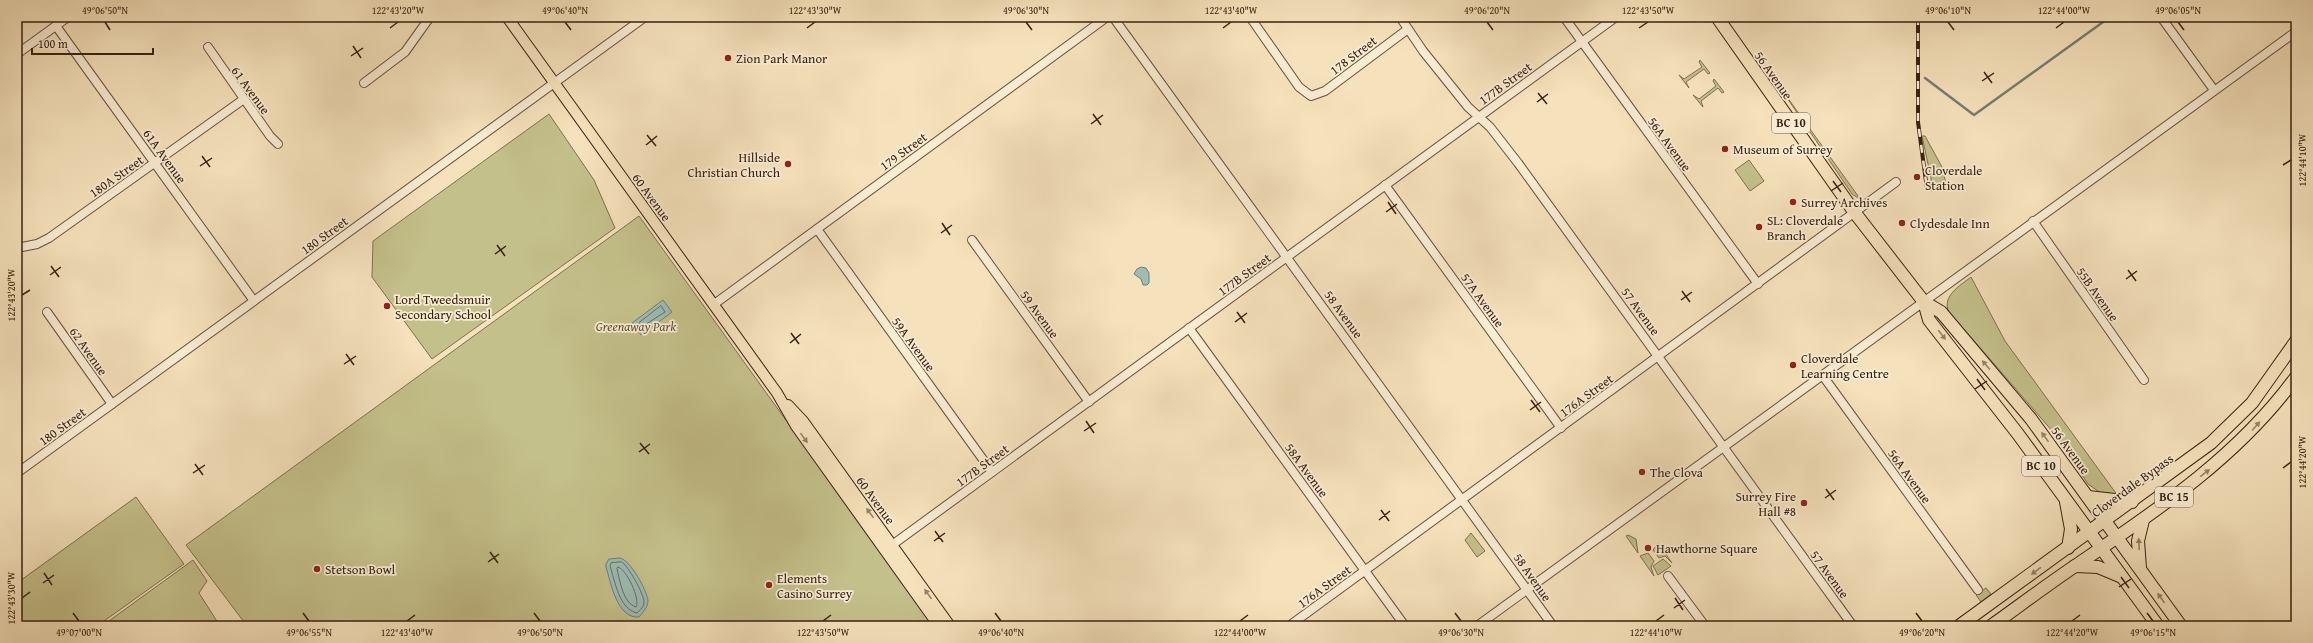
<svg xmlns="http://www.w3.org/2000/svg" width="2313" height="643" font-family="'Gentium Book Plus',serif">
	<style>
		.green { fill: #c4c08b; stroke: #7e704e }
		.water { fill: #9dbcb5; stroke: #757e74 }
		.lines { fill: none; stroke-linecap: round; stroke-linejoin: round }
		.shore { stroke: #6b6e64; stroke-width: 1 }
		.stream { stroke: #757e74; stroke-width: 2.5 }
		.minor-casing { stroke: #68503c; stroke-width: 10 }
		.major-casing { stroke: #392012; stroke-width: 12 }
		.highway-casing { stroke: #392012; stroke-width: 14 }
		.minor { stroke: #f8ecd3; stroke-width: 8 }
		.major { stroke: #f5e1bb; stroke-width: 10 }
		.highway { stroke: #f5e1bb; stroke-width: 12 }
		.rail-casing { stroke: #392012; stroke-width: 4 }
		.rail { stroke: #f8ecd3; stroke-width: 2.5; stroke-dasharray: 8; stroke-linecap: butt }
		.oneway { fill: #978066 }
		.ticks { fill: none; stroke: #392012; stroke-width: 1.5 }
		.poi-dot { fill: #8f2418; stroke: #f8ecd3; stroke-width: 1.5 }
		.labels { text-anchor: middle; stroke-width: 3.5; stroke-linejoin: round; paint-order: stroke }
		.shield { fill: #f8ecd3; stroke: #725d4c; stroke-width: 1 }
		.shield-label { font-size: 12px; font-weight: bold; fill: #392012 }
		.street-label { font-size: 13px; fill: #392012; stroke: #f8ecd3 }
		.poi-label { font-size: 13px; fill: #392012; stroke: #f8ecd3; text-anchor: start }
		.park-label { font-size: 13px; font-style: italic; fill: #635036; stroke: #f8ecd3 }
		.neatline { fill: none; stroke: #392012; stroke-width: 1.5 }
		.ticks-label { font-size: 10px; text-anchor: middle; fill: #392012 }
	</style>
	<rect width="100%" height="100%" fill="#f5e1bb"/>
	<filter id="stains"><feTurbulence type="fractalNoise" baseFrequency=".005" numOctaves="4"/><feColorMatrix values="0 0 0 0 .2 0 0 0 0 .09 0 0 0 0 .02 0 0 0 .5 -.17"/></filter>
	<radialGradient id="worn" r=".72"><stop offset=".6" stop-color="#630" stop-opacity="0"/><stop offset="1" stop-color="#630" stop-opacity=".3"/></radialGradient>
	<g class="green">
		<polygon points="1700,60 1710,73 1708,74 1704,69 1686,82 1689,88 1679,75 1684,79 1702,67 1699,62"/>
		<polygon points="1714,79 1724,92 1722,93 1718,88 1701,101 1703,107 1693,95 1699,99 1716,86 1713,81"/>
		<polygon points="1777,83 1858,196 1858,198 1852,194"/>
		<polygon points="549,114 594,180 615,228 432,359 372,277 373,241"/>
		<polygon points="1922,136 1925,136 1942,167 1947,188 1941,187 1931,191 1931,178"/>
		<polygon points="1749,160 1764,181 1750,191 1735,170"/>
		<polygon points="639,216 934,626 247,626 186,545"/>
		<path d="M1971,277L2005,341L2118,496L2102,494L2088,484L2054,433L1949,312C1941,296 1961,285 1971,277Z"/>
		<polygon points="136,497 184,564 97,626 17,626 17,583"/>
		<polygon points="1471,533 1485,551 1477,557 1465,540"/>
		<polygon points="1628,535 1636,539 1638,553 1626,536"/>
		<polygon points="1658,543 1672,563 1665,556 1659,558 1653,550"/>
		<polygon points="1648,553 1654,561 1651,567 1654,576 1640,556"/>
		<polygon points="1663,559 1671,566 1658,575 1653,566"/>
		<polygon points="193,560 207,581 199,593 220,626 102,626"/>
		<polygon points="1986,588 1991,594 1981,602 1976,595"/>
	</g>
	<g class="water">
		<polygon points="1141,267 1146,268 1149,273 1149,283 1147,285 1143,285 1141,279 1134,274 1137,269"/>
		<polygon points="663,300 672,312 641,335 632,323"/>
		<path d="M620,558C630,560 647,590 648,601C648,607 643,612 639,617C617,619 611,583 606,567V564L609,559Z"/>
	</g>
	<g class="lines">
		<g class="shore">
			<polygon points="661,306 665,312 640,328 639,323"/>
			<path d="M622,562C628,566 644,594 644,602C644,607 640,610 637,613C619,609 615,581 610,566L611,563Z"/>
			<path d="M618,567C626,568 641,600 636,607C623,603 620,581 617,569Z"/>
		</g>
		<g class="stream">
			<polyline points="2284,17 2288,19 2291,17"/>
			<polyline points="1925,78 1974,115 2110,17"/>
		</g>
		<g class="minor-casing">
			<g id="minor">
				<polyline points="1113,17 1553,626"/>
				<polyline points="1250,17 1299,87 1311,96 1325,91 1408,29"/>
				<polyline points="1400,17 1423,51 1468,107 1490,127 1518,163 1853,626"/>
				<polyline points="1564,17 1758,284"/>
				<polyline points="2161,17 2214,90"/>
				<polyline points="56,26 254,301"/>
				<polyline points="208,47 270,136 278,144"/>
				<polyline points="17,54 68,17"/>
				<polyline points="364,83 405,52 430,17"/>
				<polyline points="1385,185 1561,428"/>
				<polyline points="2033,221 2144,380"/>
				<polyline points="817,229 992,472"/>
				<polyline points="972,240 1089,402"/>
				<polyline points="17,248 37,244 49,238 244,99"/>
				<polyline points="713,305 1107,17"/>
				<polyline points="47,312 112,404"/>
				<polyline points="1189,328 1405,626"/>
				<polyline points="1823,376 1978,590"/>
				<polyline points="17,473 645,17"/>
				<polyline points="888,548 1616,17"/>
				<polyline points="1668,576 1705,626"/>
				<polyline points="1289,626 1896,182"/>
				<polyline points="1477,626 2294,33"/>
			</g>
		</g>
		<g class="major-casing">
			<g id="major">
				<polyline points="507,17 777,393 796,426 939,626"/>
				<polyline points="788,405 803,421 950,626"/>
			</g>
		</g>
		<g class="highway-casing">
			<g id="highway">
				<polyline points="1717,17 1855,213 1924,302 1929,320 2018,434 2158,626"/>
				<polyline points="1924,302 1941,312 2031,419 2181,626"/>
				<polyline points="2088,497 2132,502"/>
				<polyline points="2066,502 2071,529 2068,548"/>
				<polyline points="2075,566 2098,567 2122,577"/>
				<polyline points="2140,568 2138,541 2143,520"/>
				<polyline points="1959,626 2211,443 2252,403 2296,341"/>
				<path d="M1991,626C2019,606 2047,585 2075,566C2156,511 2238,457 2296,377"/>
			</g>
		</g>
		<use href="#minor" class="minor"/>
		<use href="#major" class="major"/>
		<use href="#highway" class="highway"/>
		<g class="rail-casing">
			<polyline id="rail" points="1918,17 1918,122 1927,189"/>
		</g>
		<use href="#rail" class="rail"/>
	</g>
	<defs><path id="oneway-solid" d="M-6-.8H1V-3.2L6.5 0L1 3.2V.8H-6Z"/></defs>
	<g class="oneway">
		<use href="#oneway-solid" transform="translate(1942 335) rotate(52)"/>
		<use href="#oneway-solid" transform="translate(1986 365) rotate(-131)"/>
		<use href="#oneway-solid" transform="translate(2256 426) rotate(-48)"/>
		<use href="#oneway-solid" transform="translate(2045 437) rotate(-126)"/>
		<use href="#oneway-solid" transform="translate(804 438) rotate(54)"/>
		<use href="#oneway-solid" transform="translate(2205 473) rotate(-38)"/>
		<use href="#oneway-solid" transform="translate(870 513) rotate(-126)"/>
		<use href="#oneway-solid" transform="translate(2139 544) rotate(-92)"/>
		<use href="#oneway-solid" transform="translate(2036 571) rotate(144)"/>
		<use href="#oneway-solid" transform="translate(928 594) rotate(-126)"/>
		<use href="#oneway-solid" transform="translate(2161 598) rotate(-126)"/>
	</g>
	<path class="ticks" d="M105,22L110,30M565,22L571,30M1026,22L1032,30M1487,22L1493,30M1948,22L1954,30M2178,22L2184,30M390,28L398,22M807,28L815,22M1223,28L1231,22M1639,28L1648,22M2056,28L2064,22M353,46L361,58M351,56L363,48M1984,72L1992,83M1982,81L1994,73M1538,93L1547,104M1537,102L1548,94M1093,114L1101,125M1091,124L1103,115M647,135L656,146M646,145L657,136M202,156L210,167M2283,165L2291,160M200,166L212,158M1833,181L1841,192M1831,191L1843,183M1388,202L1396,214M1386,212L1397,204M942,223L950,235M941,233L952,225M497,245L505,256M495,254L506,246M51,266L59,277M2128,270L2136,281M50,275L61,267M2126,279L2137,271M1682,291L1690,302M22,295L30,290M1681,300L1692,292M1237,312L1245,323M1235,322L1247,313M791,333L799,344M790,343L801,334M346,354L354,365M344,364L356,356M1977,379L1985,390M1975,389L1987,381M1531,400L1540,412M1530,410L1541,402M1086,421L1094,433M1084,431L1096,423M640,443L649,454M639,452L650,444M195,464L203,475M2283,468L2291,462M193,473L205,465M1826,489L1834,500M1825,498L1836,490M1381,510L1389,521M1379,520L1390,511M935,531L943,542M934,541L945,533M490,552L498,563M488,562L499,554M44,573L52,585M2121,577L2129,588M43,583L54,575M2119,587L2131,579M22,598L30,592M1675,598L1683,610M1674,608L1685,600M73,613L79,621M303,613L309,621M534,613L540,621M995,613L1001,621M1455,613L1461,621M1916,613L1922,621M2147,613L2153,621M407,621L415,615M823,621L831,615M1240,621L1248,615M1656,621L1664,615M2072,621L2080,615"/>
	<g class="poi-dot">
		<circle cx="728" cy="58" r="4"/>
		<circle cx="1725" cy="149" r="4"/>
		<circle cx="788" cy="164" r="4"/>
		<circle cx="1917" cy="177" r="4"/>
		<circle cx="1793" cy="202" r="4"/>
		<circle cx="1902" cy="223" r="4"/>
		<circle cx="1759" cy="227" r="4"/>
		<circle cx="387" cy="306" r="4"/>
		<circle cx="1793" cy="365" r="4"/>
		<circle cx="1642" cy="472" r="4"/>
		<circle cx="1804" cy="503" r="4"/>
		<circle cx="1648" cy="548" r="4"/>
		<circle cx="317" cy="569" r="4"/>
		<circle cx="769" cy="585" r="4"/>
	</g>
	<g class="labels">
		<g class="shield">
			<rect x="1772" y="113" width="38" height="20" rx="3"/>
			<rect x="2022" y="456" width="38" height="20" rx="3"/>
			<rect x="2155" y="487" width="38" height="20" rx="3"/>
		</g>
		<g class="shield-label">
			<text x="1791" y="127">BC 10</text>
			<text x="2041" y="470">BC 10</text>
			<text x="2174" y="501">BC 15</text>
		</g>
		<g class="street-label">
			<text transform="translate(1353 55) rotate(-37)" y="5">178 Street</text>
			<text transform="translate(1774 75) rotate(55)" y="5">56 Avenue</text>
			<text transform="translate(1505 83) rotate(-36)" y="5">177B Street</text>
			<text transform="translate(251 90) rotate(54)" y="5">61 Avenue</text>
			<text transform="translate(1670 144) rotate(54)" y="5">56A Avenue</text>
			<text transform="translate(903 151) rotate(-36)" y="5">179 Street</text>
			<text transform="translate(165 156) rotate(54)" y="5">61A Avenue</text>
			<text transform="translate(116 176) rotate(-35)" y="5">180A Street</text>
			<text transform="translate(652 197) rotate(54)" y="5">60 Avenue</text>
			<text transform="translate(324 235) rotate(-36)" y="5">180 Street</text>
			<text transform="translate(1244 274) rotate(-36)" y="5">177B Street</text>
			<text transform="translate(2098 294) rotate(55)" y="5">55B Avenue</text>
			<text transform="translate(1483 300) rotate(54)" y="5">57A Avenue</text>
			<text transform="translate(1641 311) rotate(54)" y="5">57 Avenue</text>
			<text transform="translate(1040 314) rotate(54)" y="5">59 Avenue</text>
			<text transform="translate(1344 314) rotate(54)" y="5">58 Avenue</text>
			<text transform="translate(914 344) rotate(54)" y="5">59A Avenue</text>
			<text transform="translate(89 351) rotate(55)" y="5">62 Avenue</text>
			<text transform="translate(1586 395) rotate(-36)" y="5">176A Street</text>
			<text transform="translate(62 426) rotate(-36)" y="5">180 Street</text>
			<text transform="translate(2071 450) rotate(54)" y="5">56 Avenue</text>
			<text transform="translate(982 465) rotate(-36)" y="5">177B Street</text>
			<text transform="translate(1307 470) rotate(54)" y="5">58A Avenue</text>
			<text transform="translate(1910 476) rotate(54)" y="5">56A Avenue</text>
			<text transform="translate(2132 485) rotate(-36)" y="5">Cloverdale Bypass</text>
			<text transform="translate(876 500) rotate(54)" y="5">60 Avenue</text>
			<text transform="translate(1830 574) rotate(54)" y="5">57 Avenue</text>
			<text transform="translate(1533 577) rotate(55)" y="5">58 Avenue</text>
			<text transform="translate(1324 586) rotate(-36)" y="5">176A Street</text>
		</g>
		<g class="poi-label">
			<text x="736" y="63">Zion Park Manor</text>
			<text x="1733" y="154">Museum of Surrey</text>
			<text x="780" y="162" text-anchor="end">Hillside<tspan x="780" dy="15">Christian Church</tspan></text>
			<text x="1925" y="175">Cloverdale<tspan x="1925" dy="15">Station</tspan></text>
			<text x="1801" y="207">Surrey Archives</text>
			<text x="1767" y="225">SL: Cloverdale<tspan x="1767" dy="15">Branch</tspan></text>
			<text x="1910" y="228">Clydesdale Inn</text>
			<text x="395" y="304">Lord Tweedsmuir<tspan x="395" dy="15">Secondary School</tspan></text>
			<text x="1801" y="363">Cloverdale<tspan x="1801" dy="15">Learning Centre</tspan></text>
			<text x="1650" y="477">The Clova</text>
			<text x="1796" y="501" text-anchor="end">Surrey Fire<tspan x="1796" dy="15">Hall #8</tspan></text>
			<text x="1656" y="553">Hawthorne Square</text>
			<text x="325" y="574">Stetson Bowl</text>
			<text x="777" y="583">Elements<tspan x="777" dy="15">Casino Surrey</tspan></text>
		</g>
		<g class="park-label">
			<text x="636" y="331">Greenaway Park</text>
		</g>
	</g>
	<rect width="2313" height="643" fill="none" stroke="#f5e1bb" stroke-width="44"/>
	<path d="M32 48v6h121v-6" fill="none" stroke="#392012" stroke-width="2"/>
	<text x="38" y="48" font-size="12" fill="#392012" stroke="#f8ecd3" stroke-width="3" paint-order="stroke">100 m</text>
	<rect x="22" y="22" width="2269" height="599" class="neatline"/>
	<g class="ticks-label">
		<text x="105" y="14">49°06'50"N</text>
		<text x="398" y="14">122°43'20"W</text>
		<text x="565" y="14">49°06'40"N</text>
		<text x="815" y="14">122°43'30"W</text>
		<text x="1026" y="14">49°06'30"N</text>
		<text x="1231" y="14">122°43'40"W</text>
		<text x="1487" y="14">49°06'20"N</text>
		<text x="1648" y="14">122°43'50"W</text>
		<text x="1948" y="14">49°06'10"N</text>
		<text x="2064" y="14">122°44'00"W</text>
		<text x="2178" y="14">49°06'05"N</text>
		<text transform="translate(2302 160) rotate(-90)" y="4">122°44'10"W</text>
		<text transform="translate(11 295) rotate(-90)" y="4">122°43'20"W</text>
		<text transform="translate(2302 462) rotate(-90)" y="4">122°44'20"W</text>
		<text transform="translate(11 598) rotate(-90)" y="4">122°43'30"W</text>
		<text x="79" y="636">49°07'00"N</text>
		<text x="309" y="636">49°06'55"N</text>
		<text x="407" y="636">122°43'40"W</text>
		<text x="540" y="636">49°06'50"N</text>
		<text x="823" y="636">122°43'50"W</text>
		<text x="1001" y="636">49°06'40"N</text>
		<text x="1240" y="636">122°44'00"W</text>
		<text x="1461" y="636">49°06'30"N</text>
		<text x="1656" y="636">122°44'10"W</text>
		<text x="1922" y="636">49°06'20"N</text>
		<text x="2072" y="636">122°44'20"W</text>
		<text x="2153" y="636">49°06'15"N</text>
	</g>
	<rect width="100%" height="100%" filter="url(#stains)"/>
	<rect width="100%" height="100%" fill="url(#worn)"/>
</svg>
